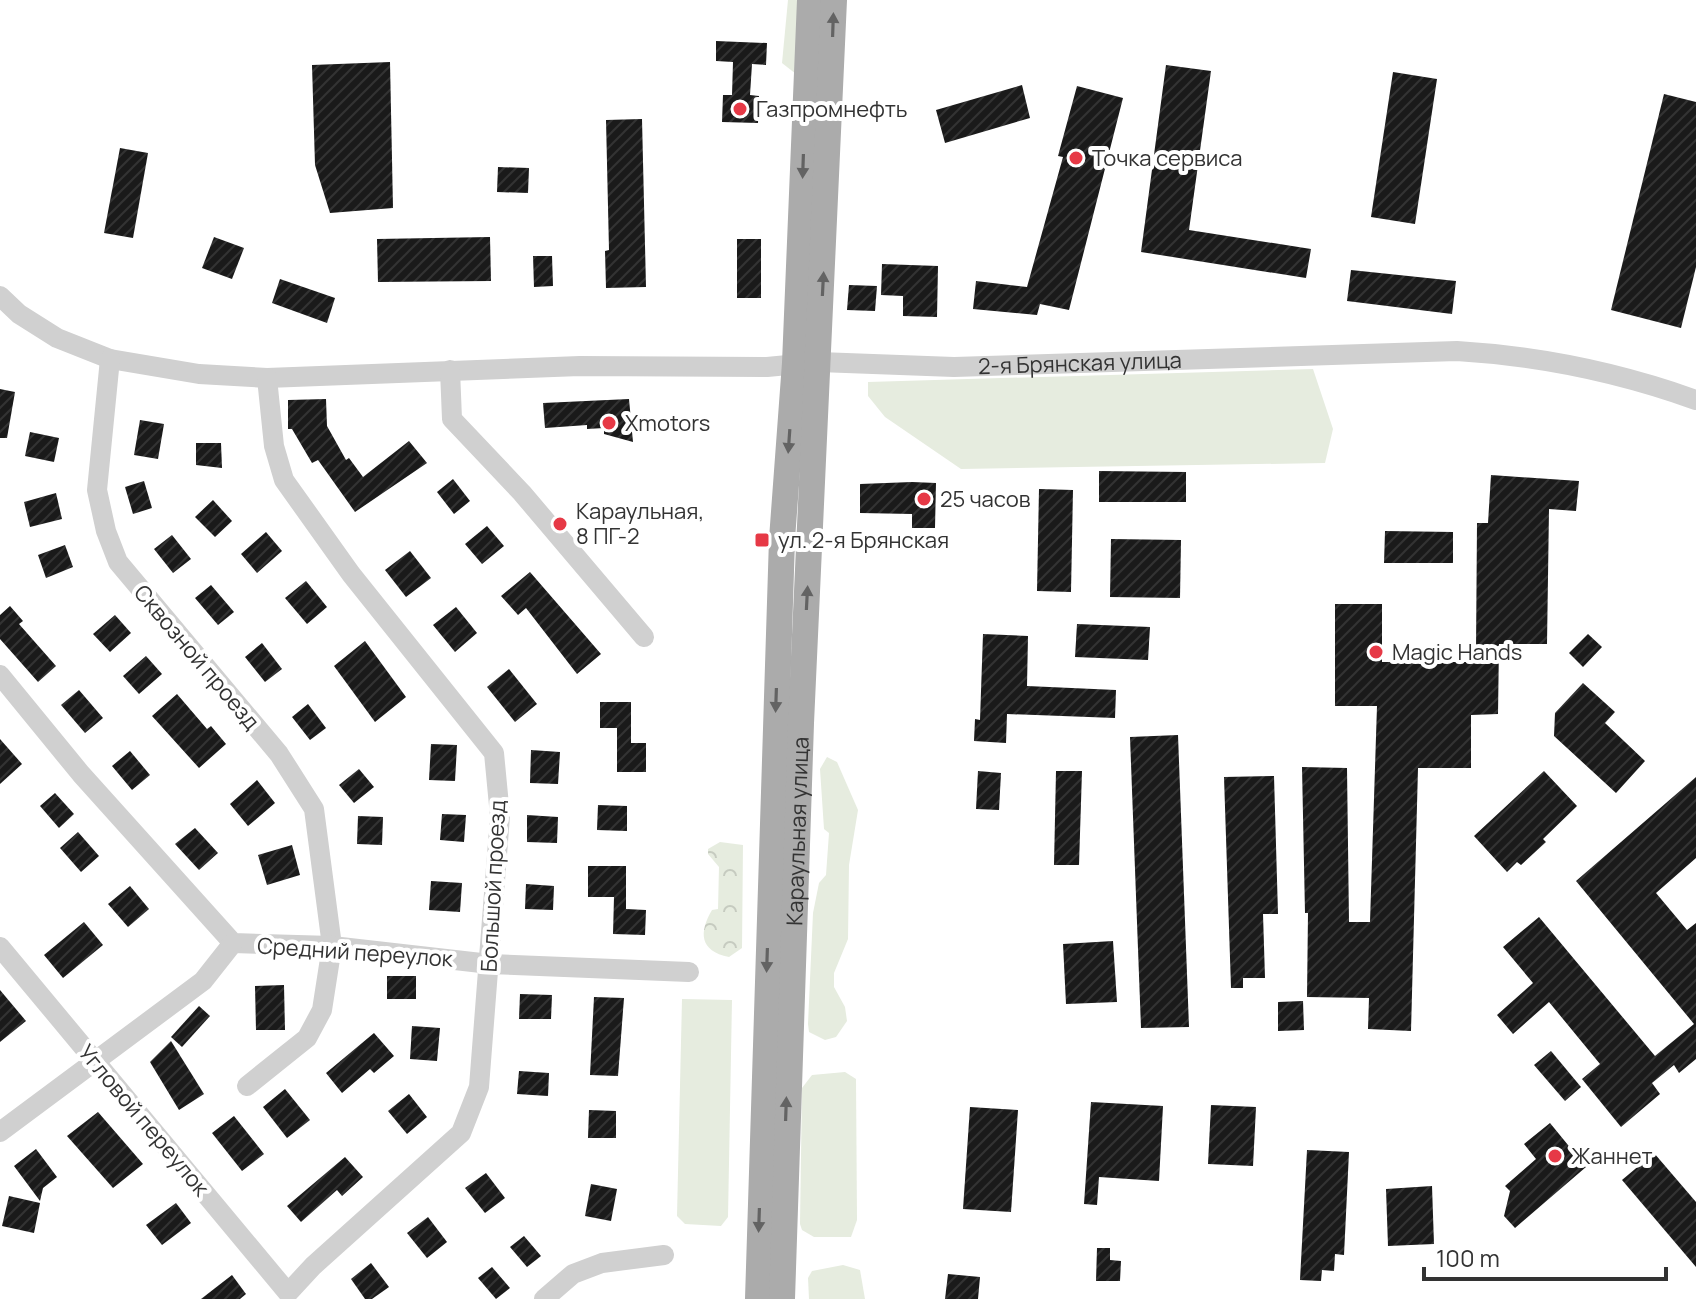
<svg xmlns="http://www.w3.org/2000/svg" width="1696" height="1299" font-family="Manrope,sans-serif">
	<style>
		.green { fill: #e6ecdf }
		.forest { fill: url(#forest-crowns) }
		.building { fill: url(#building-hatch) }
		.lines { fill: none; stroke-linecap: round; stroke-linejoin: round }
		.minor { stroke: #d0d0d0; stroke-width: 20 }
		.major { stroke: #ababab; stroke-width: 26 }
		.oneway { fill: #636363 }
		.poi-dot { fill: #e63946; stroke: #fff; stroke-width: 3 }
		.labels { text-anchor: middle; stroke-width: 8; stroke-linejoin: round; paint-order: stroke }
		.poi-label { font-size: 22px; fill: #333; stroke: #fff; text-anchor: start }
		.street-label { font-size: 22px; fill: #333; stroke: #fff }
	</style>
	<defs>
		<pattern id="forest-crowns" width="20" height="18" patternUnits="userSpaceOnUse" patternTransform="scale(2)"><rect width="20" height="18" fill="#e6ecdf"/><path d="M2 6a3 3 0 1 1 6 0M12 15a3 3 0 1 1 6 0" fill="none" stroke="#c6cbc0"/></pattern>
		<pattern id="building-hatch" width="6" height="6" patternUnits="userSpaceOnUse" patternTransform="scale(2)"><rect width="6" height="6" fill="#1a1a1a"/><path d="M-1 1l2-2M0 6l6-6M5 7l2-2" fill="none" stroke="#333"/></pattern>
	</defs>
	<rect width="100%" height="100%" fill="#fff"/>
	<g class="green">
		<polygon points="788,0 800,0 796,74 782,63"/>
		<polygon points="1313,369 1333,429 1325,463 961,469 885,417 868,396 868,382"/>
		<polygon points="827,757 837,762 858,810 849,865 848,939 834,973 834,987 845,1007 847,1021 836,1037 825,1040 809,1032 808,1024 813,913 819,883 826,875 829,833 824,829 820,769"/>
		<polygon points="682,999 732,1000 728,1217 721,1226 685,1224 677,1216"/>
		<polygon points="845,1072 856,1079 857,1220 851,1237 814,1237 802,1230 800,1224 802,1088 812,1075"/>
		<polygon points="843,1265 860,1270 865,1299 809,1299 808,1278 812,1271"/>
	</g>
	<path class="forest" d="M720,842L743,845L742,948L729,957C699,951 699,932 712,910L718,909L719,867L708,854V849Z"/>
	<g class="building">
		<polygon points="716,41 767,43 766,65 752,64 750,95 759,96 758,123 722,122 723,95 732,95 733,62 716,61"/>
		<polygon points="390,62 393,208 330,213 315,165 312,65"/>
		<polygon points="1166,65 1211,71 1189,230 1311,249 1306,278 1141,252"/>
		<polygon points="1393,72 1437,79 1415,224 1371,217"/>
		<polygon points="1022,85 1030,118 945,143 936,110"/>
		<polygon points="1077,86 1123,98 1069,310 1040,304 1037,315 973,309 976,281 1027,287 1063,157 1058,156"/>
		<polygon points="1664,94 1696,102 1696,267 1681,328 1611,310"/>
		<polygon points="642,119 646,287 606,288 605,251 609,250 606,120"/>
		<polygon points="120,148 148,153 133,238 104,233"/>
		<polygon points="498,167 529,168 528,193 497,192"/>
		<polygon points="214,237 244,248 232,279 202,268"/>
		<polygon points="490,237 491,281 378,282 377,239"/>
		<rect x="737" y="239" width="24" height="59"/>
		<polygon points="533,256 552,256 553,286 534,287"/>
		<polygon points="882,264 938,266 937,317 903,316 903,296 881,295"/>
		<polygon points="1351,270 1456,281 1452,314 1347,301"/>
		<polygon points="280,279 335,298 327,323 272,303"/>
		<polygon points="849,285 877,286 875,311 847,310"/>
		<polygon points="0,389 15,392 7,438 0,438"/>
		<polygon points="326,399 327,426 346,460 349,458 363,477 409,441 427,463 355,512 318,460 312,463 292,429 288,429 288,400"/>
		<polygon points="629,399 633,442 604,434 604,428 587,429 587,425 545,428 543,403"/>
		<polygon points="140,420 164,424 158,459 134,455"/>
		<polygon points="30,432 59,438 54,462 25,456"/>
		<polygon points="196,443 221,443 222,468 196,465"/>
		<polygon points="1099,471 1186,472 1186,502 1099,502"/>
		<polygon points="1491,475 1579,481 1576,511 1549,509 1547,644 1499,644 1498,714 1471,715 1471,768 1418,768 1411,1031 1368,1029 1369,998 1307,997 1308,913 1305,913 1302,767 1347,768 1349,922 1370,922 1377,706 1335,706 1335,604 1382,604 1382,662 1469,662 1469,650 1476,650 1477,523 1488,523"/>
		<polygon points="453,479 470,501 454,514 437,492"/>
		<polygon points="144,481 152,508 133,514 125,487"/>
		<polygon points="912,482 936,483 935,528 912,528 912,514 860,513 860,484"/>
		<polygon points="1039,489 1073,490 1071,592 1037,591"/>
		<polygon points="56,493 62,519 30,527 24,502"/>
		<polygon points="213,500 232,521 215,537 195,517"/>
		<polygon points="487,526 504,546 482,564 465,544"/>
		<polygon points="1385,531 1453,532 1453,563 1384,563"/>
		<polygon points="266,532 282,551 257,573 241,554"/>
		<polygon points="172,535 191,559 173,573 154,549"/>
		<polygon points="1111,539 1181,540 1180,598 1110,597"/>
		<polygon points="65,545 73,567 46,578 38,555"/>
		<polygon points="410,551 431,578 406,597 385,570"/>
		<polygon points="530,572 601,654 577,674 526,608 518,615 501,596"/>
		<polygon points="306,581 327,607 307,624 285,598"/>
		<polygon points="211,585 234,612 218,625 195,598"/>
		<polygon points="10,606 23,621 19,624 56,666 38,682 0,639 0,615"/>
		<polygon points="456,607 477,633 455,652 433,625"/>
		<polygon points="115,615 131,633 110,652 93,634"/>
		<polygon points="1077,624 1150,627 1148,660 1075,657"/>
		<polygon points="983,634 1028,636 1027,686 1116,690 1115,718 1007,714 1006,743 974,741 975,719 980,720"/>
		<polygon points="1588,634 1602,647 1583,667 1569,653"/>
		<polygon points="365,641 406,697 375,722 334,666"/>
		<polygon points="262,643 282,669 265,682 245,657"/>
		<polygon points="146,656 162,674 139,694 123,676"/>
		<polygon points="509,669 537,704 515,722 487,687"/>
		<polygon points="1583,683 1615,712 1605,723 1645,761 1616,793 1554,736 1555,713"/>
		<polygon points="79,690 103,718 85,733 61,705"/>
		<polygon points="177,694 207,729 211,726 226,744 199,768 152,716"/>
		<polygon points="600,702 631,702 631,743 646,743 646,772 617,772 617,728 600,728"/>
		<polygon points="308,704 326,728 310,740 292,717"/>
		<polygon points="1178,735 1189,1027 1141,1028 1130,737"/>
		<polygon points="0,739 22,764 0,784"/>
		<polygon points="431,744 457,745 455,781 429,780"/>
		<polygon points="531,750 560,752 558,784 530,783"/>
		<polygon points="130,751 150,775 132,790 112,766"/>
		<polygon points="359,769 374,787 354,803 339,785"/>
		<polygon points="978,771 1001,773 999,810 976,809"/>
		<polygon points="1056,771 1082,771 1079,865 1054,865"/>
		<polygon points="1544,771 1577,806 1543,839 1546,842 1521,865 1517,862 1507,872 1474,836"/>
		<polygon points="1274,776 1278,914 1263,914 1265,978 1243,978 1243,988 1231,988 1224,777"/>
		<polygon points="1696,777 1696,858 1656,893 1687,930 1696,923 1696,1059 1679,1073 1674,1065 1652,1083 1660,1094 1621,1127 1582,1079 1600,1064 1549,1002 1513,1034 1497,1015 1533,983 1503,947 1539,917 1655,1056 1694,1024 1576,881"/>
		<polygon points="257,780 275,803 248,826 230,804"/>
		<polygon points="55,793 74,814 59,828 40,806"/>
		<polygon points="598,805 627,806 627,831 597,830"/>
		<polygon points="442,814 466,815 464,842 440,840"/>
		<polygon points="527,815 558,817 557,843 527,842"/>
		<polygon points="358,816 383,817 382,845 357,844"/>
		<polygon points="195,828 218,853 199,870 175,844"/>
		<polygon points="78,832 99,856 81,872 60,848"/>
		<polygon points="292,845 300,875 267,885 258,855"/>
		<polygon points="588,866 626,866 626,909 646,910 645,935 613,934 614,897 588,897"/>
		<polygon points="431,881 462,883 460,912 429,910"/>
		<polygon points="526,884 554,886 553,910 525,909"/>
		<polygon points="130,886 149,909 128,927 108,904"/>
		<polygon points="84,922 103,945 63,978 44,955"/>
		<polygon points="1113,941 1117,1002 1066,1004 1063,944"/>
		<rect x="387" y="976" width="29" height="23"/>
		<polygon points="284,985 285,1030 256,1030 255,986"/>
		<polygon points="0,990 26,1021 0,1042"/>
		<polygon points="520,994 552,995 551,1019 519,1019"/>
		<polygon points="594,997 624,998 618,1076 590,1075"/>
		<polygon points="1303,1001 1304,1030 1278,1031 1278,1002"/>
		<polygon points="199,1006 210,1016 182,1047 171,1037"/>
		<polygon points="412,1026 440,1028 437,1061 410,1059"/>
		<polygon points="374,1033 394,1056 374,1073 370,1069 342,1093 326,1073"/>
		<polygon points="171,1041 204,1094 179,1110 150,1062"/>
		<polygon points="1551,1051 1581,1087 1565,1101 1534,1065"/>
		<polygon points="519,1071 549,1073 548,1096 517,1094"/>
		<polygon points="285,1089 310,1120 287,1138 263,1107"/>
		<polygon points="409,1094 427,1117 407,1134 388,1111"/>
		<polygon points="1091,1102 1163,1106 1159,1181 1099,1177 1097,1205 1084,1204"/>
		<polygon points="1211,1105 1256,1107 1253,1166 1208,1164"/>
		<polygon points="970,1107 1018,1110 1011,1212 963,1209"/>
		<polygon points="589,1110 616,1111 616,1138 588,1138"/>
		<polygon points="98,1112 143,1164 113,1188 67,1136"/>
		<polygon points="234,1116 264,1154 242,1171 212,1133"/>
		<polygon points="1550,1123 1586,1167 1515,1228 1504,1216 1510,1191 1505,1186 1536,1159 1524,1144"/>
		<polygon points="36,1149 57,1177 43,1188 40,1201 14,1166"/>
		<polygon points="1307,1150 1349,1152 1344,1255 1335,1254 1334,1271 1322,1270 1321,1281 1300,1280"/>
		<polygon points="1654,1153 1696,1202 1696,1267 1622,1180"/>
		<polygon points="345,1157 363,1177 342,1196 337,1190 301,1222 287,1206"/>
		<polygon points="486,1173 505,1198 485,1213 465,1188"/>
		<polygon points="591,1184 617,1189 611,1221 585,1216"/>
		<polygon points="1432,1186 1434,1244 1388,1246 1386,1189"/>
		<polygon points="9,1196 40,1203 34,1233 2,1226"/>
		<polygon points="176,1203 191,1223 162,1245 146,1225"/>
		<polygon points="428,1217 447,1242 427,1258 407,1233"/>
		<polygon points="524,1236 541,1256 527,1267 510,1247"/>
		<polygon points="1097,1248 1110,1248 1110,1260 1121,1261 1120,1281 1096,1281"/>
		<polygon points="371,1263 389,1287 372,1299 365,1299 351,1279"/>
		<polygon points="492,1267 510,1288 496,1299 478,1278"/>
		<polygon points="948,1274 980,1277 978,1299 945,1299"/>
		<polygon points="232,1275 246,1294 240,1299 201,1299"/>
	</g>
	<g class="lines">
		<g class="minor">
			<path id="s1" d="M0,296L19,314L57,338L110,359L199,374L267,378L580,366L767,367L819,362L954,367L1457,351C1540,356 1618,372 1696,400"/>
			<polyline points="110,359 97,490 106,531 118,562 279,754 314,809 332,946 322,1010 307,1038 247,1086"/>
			<polyline points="450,370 452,419 522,493 644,637"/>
			<polyline points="0,675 81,774 233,943 332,946 490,964 689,972"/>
			<polyline points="0,947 288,1293 313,1266 461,1133 479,1087 500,816 494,753 351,574 284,480 274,446 267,378"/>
			<polyline points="0,1132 203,981 233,943"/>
			<polyline points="544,1299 573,1274 602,1263 664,1255"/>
		</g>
		<g class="major">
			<polyline points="758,1299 782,539 795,363 810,0"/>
			<path id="s2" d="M782,1299L801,723L834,0"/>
		</g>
	</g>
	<defs><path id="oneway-solid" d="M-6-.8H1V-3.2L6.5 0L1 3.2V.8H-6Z" transform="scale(2)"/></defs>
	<g class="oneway">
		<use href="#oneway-solid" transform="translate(833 25) rotate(-88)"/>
		<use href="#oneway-solid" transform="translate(803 166) rotate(92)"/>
		<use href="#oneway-solid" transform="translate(823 284) rotate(-87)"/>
		<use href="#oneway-solid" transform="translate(789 441) rotate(94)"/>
		<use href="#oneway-solid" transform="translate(807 598) rotate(-87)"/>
		<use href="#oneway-solid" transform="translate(776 700) rotate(92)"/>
		<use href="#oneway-solid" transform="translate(767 960) rotate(92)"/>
		<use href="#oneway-solid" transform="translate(786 1109) rotate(-88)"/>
		<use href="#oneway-solid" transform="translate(759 1220) rotate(92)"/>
	</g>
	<g class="poi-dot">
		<circle cx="740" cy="109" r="8"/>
		<circle cx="1076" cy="158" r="8"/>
		<circle cx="609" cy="423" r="8"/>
		<circle cx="924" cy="499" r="8"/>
		<circle cx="560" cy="524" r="8"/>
		<rect x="754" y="532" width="16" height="16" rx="4"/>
		<circle cx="1376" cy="652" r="8"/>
		<circle cx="1555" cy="1156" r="8"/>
	</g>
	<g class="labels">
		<g class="poi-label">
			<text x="756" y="117">Газпромнефть</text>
			<text x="1092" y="166">Точка сервиса</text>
			<text x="625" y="431">Xmotors</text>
			<text x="940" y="507">25 часов</text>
			<text x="576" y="519">Караульная,<tspan x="576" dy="25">8 ПГ-2</tspan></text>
			<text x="778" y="548">ул. 2-я Брянская</text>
			<text x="1392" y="660">Magic Hands</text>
			<text x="1571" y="1164">Жаннет</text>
		</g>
		<g class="street-label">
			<text dy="8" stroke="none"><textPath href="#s1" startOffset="1100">2-я Брянская улица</textPath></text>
			<text transform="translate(197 657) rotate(50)" y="8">Сквозной проезд</text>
			<text dy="8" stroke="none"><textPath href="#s2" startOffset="468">Караульная улица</textPath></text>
			<text transform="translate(493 886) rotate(-87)" y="8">Большой проезд</text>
			<text transform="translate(355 952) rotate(4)" y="8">Средний переулок</text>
			<text transform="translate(144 1120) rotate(50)" y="8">Угловой переулок</text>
		</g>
	</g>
	<path d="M1424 1267v12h242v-12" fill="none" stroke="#333333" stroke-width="4"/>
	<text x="1436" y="1267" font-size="24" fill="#333333" stroke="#ffffff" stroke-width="6" paint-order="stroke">100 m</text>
</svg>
